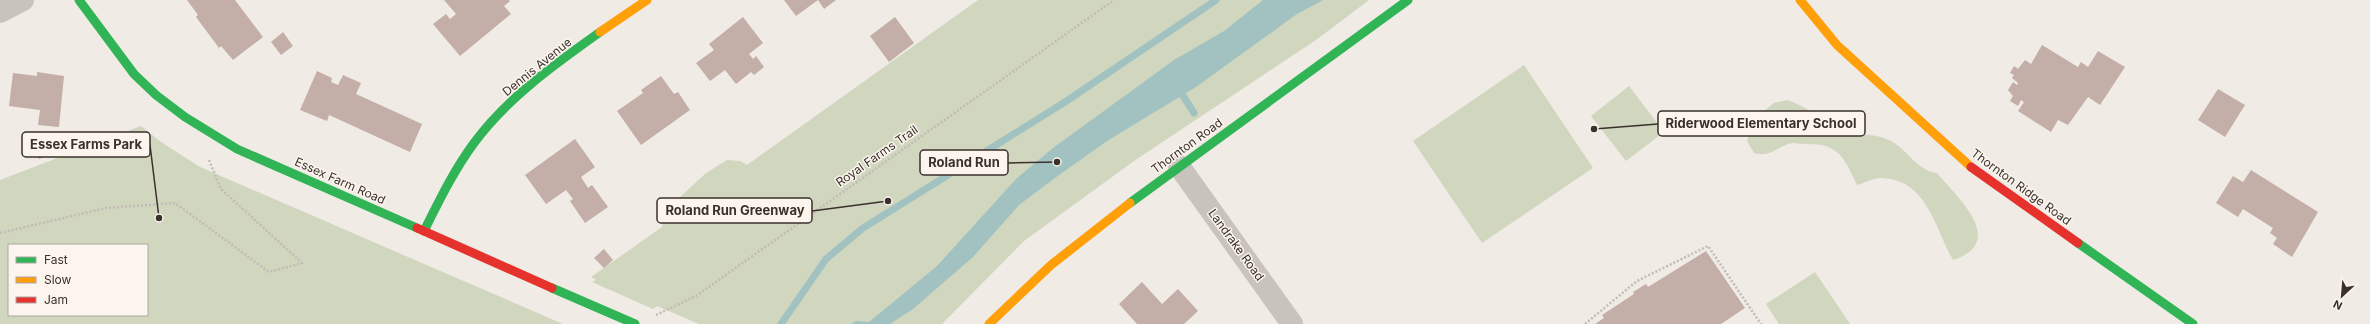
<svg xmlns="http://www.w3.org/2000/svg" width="2370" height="324" font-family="Inter,sans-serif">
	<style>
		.green { fill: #d1d6bf; fill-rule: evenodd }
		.water { fill: #a1c2c1 }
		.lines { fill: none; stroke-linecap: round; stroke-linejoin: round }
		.stream { stroke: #a1c2c1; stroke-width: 7 }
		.building { fill: #c3afa7 }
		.path { stroke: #c2bbb6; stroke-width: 2.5; stroke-dasharray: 2 2; stroke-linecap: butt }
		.street { stroke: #c9c3be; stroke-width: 22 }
		.fast { stroke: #30b455; stroke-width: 9 }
		.slow { stroke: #ff9f0a; stroke-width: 9 }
		.jam { stroke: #e5322d; stroke-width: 9 }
		.labels { text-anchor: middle; stroke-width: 3; stroke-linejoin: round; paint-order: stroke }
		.street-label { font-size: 12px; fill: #3b302b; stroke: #fbf5ee }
		.leader { fill: none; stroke: #3b302b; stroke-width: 1.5 }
		.callout-dot { fill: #3b302b; stroke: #fbf5ee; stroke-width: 1.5 }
		.callout { fill: #fbf5ee; stroke: #3b302b; stroke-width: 1.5 }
		.callout-label { font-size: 13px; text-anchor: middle; font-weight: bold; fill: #3b302b }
	</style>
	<rect width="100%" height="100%" fill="#f0ebe5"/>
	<g class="green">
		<polygon points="978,0 1369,0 1316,40 1134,161 1024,241 942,324 699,324 657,306 653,309 592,282 596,280 591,277 662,227 664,212 706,173 727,160 740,161 747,165"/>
		<polygon points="1524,65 1593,168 1482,243 1413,141"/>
		<polygon points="1629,86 1664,132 1626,161 1591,116"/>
		<path d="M1787,100C1807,106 1824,121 1844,130C1859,136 1876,133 1891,141C1908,150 1917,171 1937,173C1958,198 2008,242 1953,260C1935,228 1927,179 1881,178C1874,178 1864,183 1857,185C1843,155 1838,143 1804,144C1798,144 1794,142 1788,144C1775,149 1769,157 1754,153L1747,141L1755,118L1774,103Z"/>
		<path d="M141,126L161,142L200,167L563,324H0V180ZM9,245H147V315H9Z"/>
		<polygon points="1815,272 1850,324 1779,324 1766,304"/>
	</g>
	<polygon class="water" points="1263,0 1323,0 1297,14 1196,87 1107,141 1059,175 1019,205 973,257 913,309 890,324 851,324 856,321 869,322 937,266 1016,179 1053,148 1174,60 1224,31"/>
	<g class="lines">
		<g class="stream">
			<polyline points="1178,88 1194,113"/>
			<polyline points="781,324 826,259 863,228 1065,102 1216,0"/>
		</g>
	</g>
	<g class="building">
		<polygon points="187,0 235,0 263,37 233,60 221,46 219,48 196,17 198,15"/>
		<polygon points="444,0 509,0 510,1 504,6 511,14 460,56 433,24 446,14 450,19 456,14"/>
		<polygon points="784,0 836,0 824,9 818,0 796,16"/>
		<polygon points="743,17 763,43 749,54 753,59 756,56 764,67 754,75 751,72 736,84 725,70 710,81 696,63 714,50 709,44"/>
		<polygon points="895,17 914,43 889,62 870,36"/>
		<polygon points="283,32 293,46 281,55 271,42"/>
		<polygon points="2042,45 2078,67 2081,62 2088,67 2098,51 2125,67 2100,105 2088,97 2068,125 2058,120 2051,132 2018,111 2024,102 2021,100 2018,106 2010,101 2013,96 2008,90 2013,82 2017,85 2018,83 2012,78 2014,75 2010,73 2014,66 2018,69 2025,60 2031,64"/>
		<polygon points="317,71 332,78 331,82 338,85 343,75 361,83 356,94 422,124 410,152 329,115 327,121 300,110"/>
		<polygon points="37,72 64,76 59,127 38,125 40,110 9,106 13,73 37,76"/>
		<polygon points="661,76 674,94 678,92 690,110 641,145 617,111 643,93 641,90"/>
		<polygon points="2218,89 2245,105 2225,137 2198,120"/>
		<polygon points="58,133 64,150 39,159 33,142"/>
		<polygon points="575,139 595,167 581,177 588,188 592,185 608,207 585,223 570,201 573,199 566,190 546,204 525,175"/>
		<polygon points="2251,170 2318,212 2292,257 2273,244 2277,238 2270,233 2273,228 2243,209 2238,217 2216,203 2233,176 2243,182"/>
		<polygon points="604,249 613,260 604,268 594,258"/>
		<polygon points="1706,251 1745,308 1721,324 1595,324 1604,318 1602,315 1634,294 1633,292 1646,284 1648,287"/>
		<polygon points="1142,282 1162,304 1178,289 1198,311 1184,324 1137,324 1119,304"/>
	</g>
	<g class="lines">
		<g class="path">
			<polyline points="0,233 106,208 175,203 269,272 302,263 221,189 209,160"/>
			<polyline points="656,315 696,296 1114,0"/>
			<polyline points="1585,324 1637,281 1708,246 1761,324"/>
		</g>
		<g class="street">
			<polyline points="0,12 23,0"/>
			<polyline points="1179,166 1292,324"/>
		</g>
		<g class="fast">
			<polyline points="79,0 134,74 156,95 185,117 237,149 417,228"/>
			<polyline points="1130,203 1408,0"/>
			<path d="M424,231C439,201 454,170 474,143C507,98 555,64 600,32"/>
			<polyline points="2078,243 2193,324"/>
			<polyline points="552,288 635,324"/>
		</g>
		<g class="slow">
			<polyline points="1800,0 1837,45 1971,167"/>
			<polyline points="600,32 647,0"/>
			<polyline points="989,324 1051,265 1130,203"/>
		</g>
		<g class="jam">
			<polyline points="1971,167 2078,243"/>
			<polyline points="417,228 552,288"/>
		</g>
	</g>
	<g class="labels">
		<g class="street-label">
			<text transform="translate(537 67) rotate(-39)" y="4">Dennis Avenue</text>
			<text transform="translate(1187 146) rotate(-36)" y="4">Thornton Road</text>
			<text transform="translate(877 156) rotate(-35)" y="4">Royal Farms Trail</text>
			<text transform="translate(340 181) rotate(24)" y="4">Essex Farm Road</text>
			<text transform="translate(2021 187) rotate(36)" y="4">Thornton Ridge Road</text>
			<text transform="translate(1236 245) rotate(54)" y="4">Landrake Road</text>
		</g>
	</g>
	<path class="leader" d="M1594 129L1658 124M159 218L150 145M1057 162L1008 163M888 201L812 211"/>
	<g class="callout-dot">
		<circle cx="1594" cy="129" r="4"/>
		<circle cx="159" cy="218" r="4"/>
		<circle cx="1057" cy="162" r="4"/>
		<circle cx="888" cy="201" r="4"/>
	</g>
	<g class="callout">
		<rect x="1658" y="111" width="207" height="25" rx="4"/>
		<rect x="22" y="132" width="128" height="25" rx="4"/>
		<rect x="920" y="150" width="88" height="25" rx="4"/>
		<rect x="657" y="198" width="155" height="25" rx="4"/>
	</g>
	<g class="callout-label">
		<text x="1761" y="128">Riderwood Elementary School</text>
		<text x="86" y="149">Essex Farms Park</text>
		<text x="964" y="167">Roland Run</text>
		<text x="735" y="215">Roland Run Greenway</text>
	</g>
	<rect x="8" y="244" width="140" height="72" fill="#fbf5ee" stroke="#aea6a0"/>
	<rect x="16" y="257" width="20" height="6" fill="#30b455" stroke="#aea6a0"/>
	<text x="44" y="264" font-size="12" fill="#3b302b">Fast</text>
	<rect x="16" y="277" width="20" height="6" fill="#ff9f0a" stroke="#aea6a0"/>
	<text x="44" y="284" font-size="12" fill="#3b302b">Slow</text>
	<rect x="16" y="297" width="20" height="6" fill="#e5322d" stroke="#aea6a0"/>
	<text x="44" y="304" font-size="12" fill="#3b302b">Jam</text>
	<g transform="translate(2342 296) rotate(206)" stroke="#fbf5ee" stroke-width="3" paint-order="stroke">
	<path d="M0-3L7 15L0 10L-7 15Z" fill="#3b302b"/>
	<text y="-6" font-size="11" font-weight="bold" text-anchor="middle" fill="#3b302b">N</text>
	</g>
</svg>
